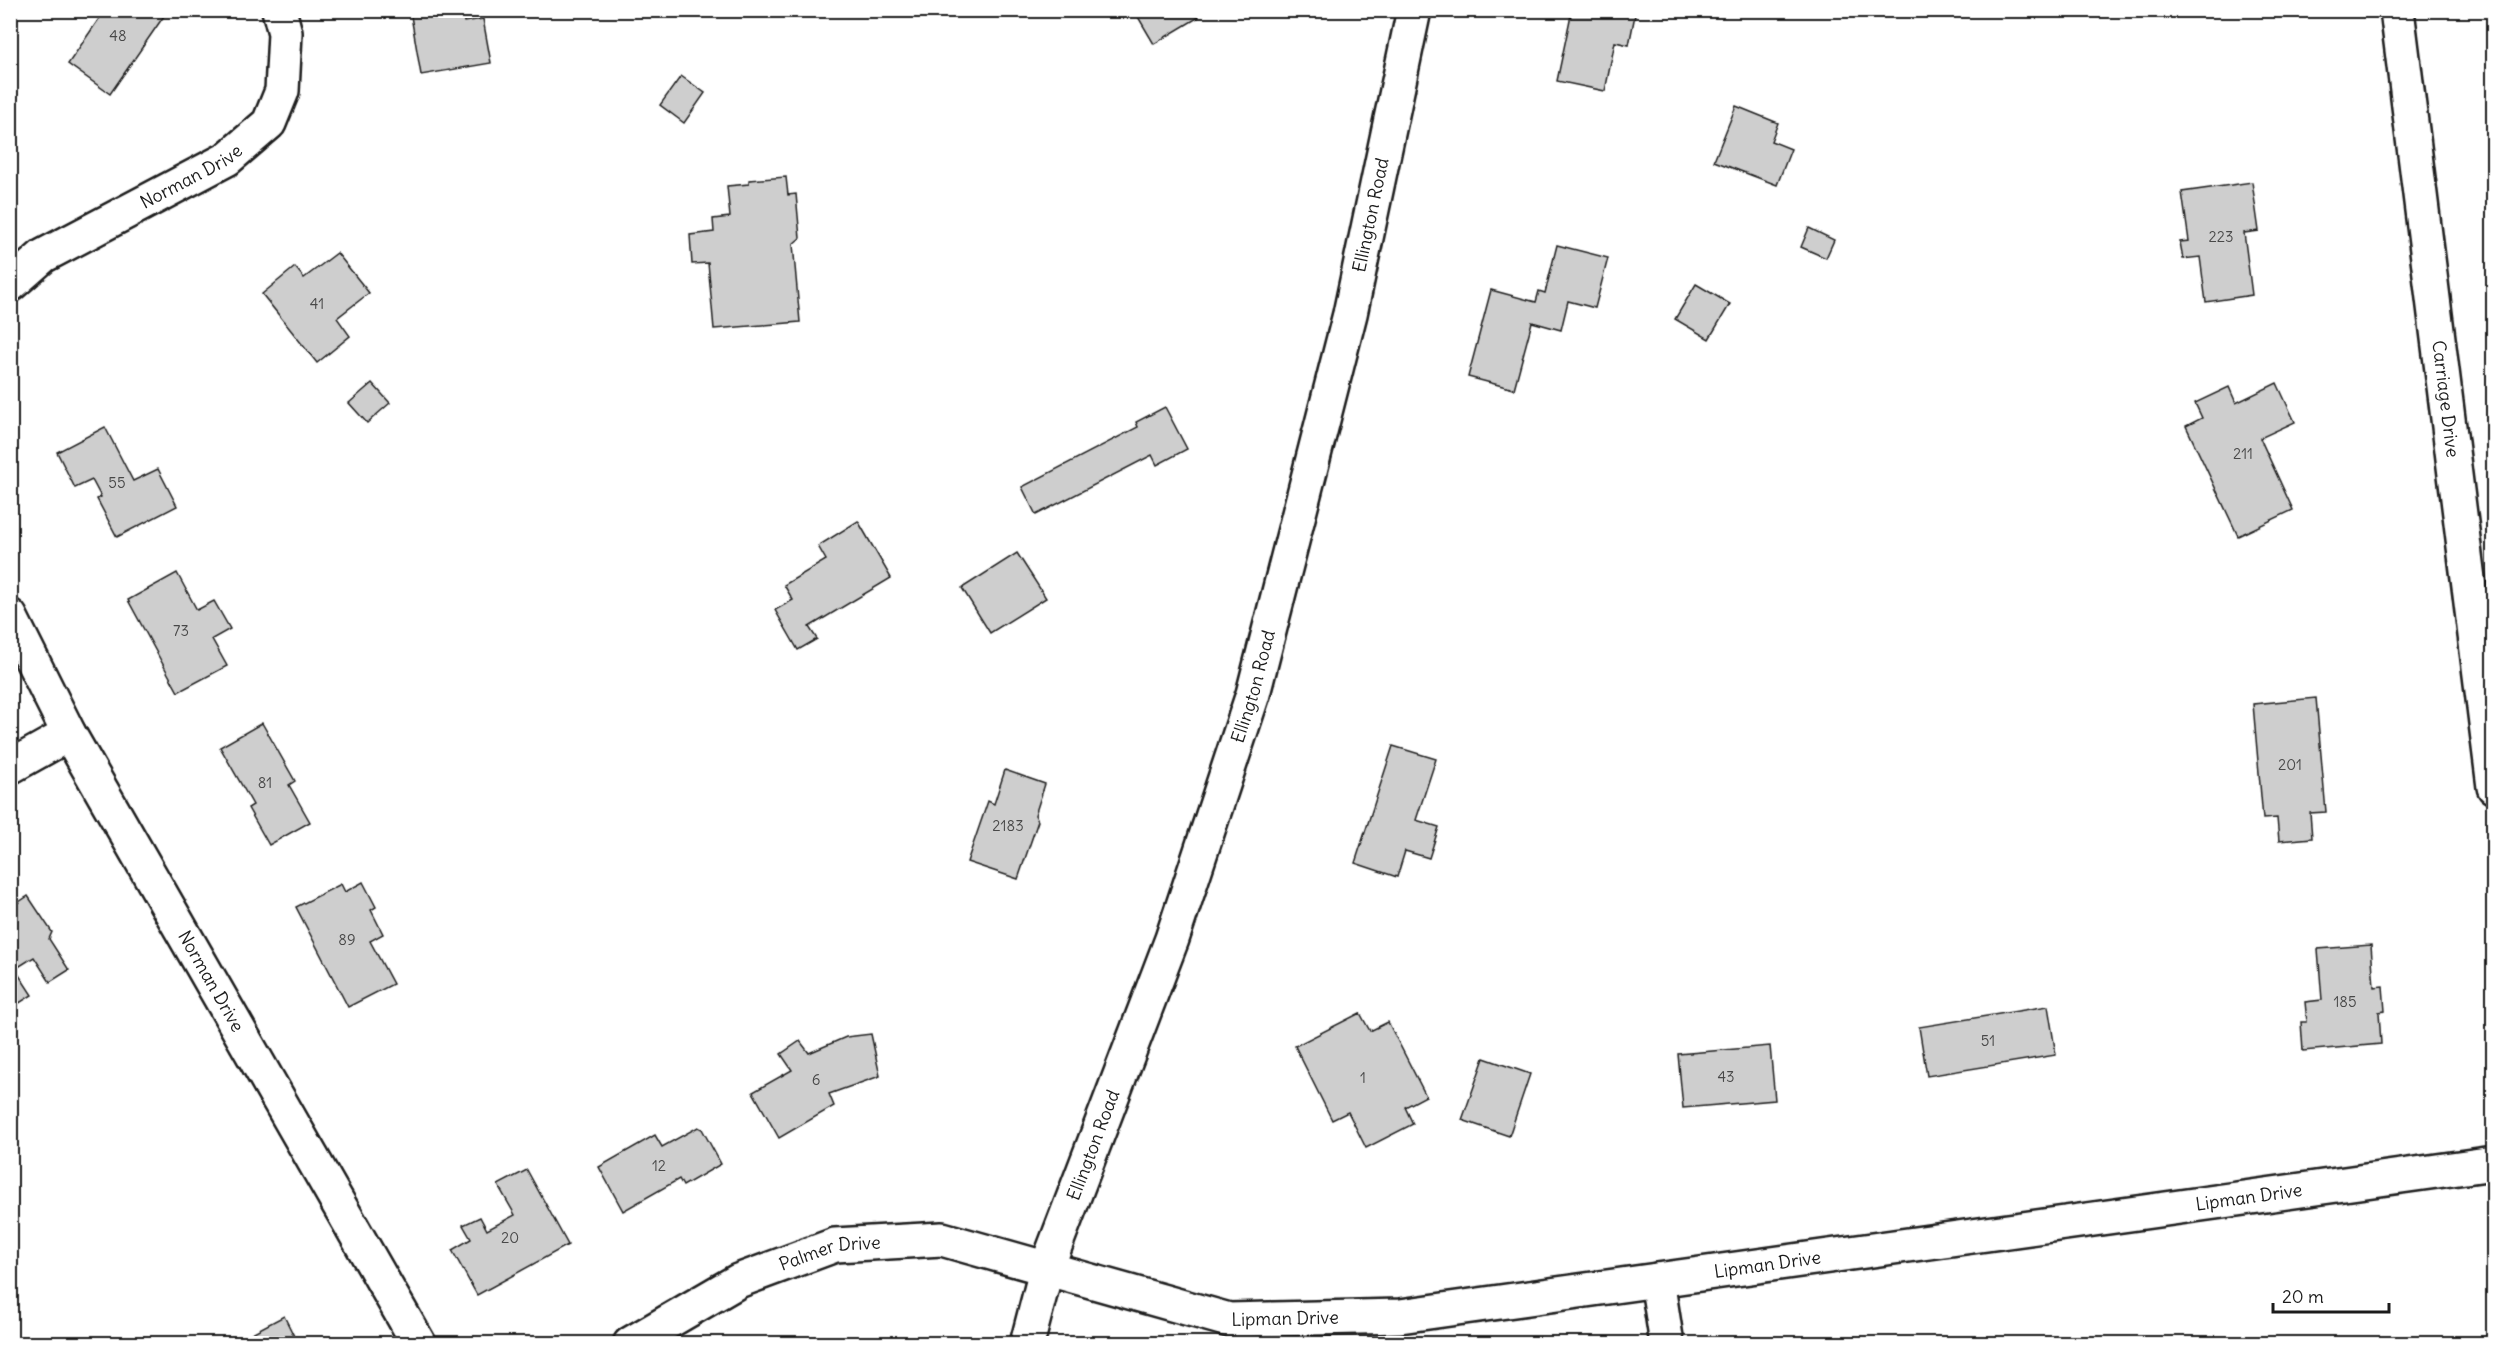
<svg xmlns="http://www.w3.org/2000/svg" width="2504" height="1354" font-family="Delius,sans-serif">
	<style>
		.building { fill: #cecece; stroke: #1c1c1c; stroke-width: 1.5 }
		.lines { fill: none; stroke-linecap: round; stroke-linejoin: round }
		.minor-casing { stroke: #1c1c1c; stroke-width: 38 }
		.secondary-casing { stroke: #1c1c1c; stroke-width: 38 }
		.minor { stroke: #fff; stroke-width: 33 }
		.secondary { stroke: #fff; stroke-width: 33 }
		.labels { text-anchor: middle; stroke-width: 5; stroke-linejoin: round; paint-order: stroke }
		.number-label { font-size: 15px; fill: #484848 }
		.street-label { font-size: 18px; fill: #1c1c1c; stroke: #fff }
	</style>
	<rect width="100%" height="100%" fill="#fff"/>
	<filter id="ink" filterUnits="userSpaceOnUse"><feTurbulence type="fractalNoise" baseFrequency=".0167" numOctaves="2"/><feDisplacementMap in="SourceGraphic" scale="12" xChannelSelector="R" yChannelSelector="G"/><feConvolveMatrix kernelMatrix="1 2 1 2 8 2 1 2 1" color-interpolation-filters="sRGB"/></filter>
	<g filter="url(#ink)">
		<g class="building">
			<polygon points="105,10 163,10 166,13 110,94 68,64"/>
			<polygon points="410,10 462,10 464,22 483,19 491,63 421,75"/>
			<polygon points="1134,10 1195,10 1199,17 1154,44"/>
			<polygon points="1572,10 1636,10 1629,45 1615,42 1605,91 1557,81"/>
			<polygon points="681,76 705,93 684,123 660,105"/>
			<polygon points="1736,106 1778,123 1771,141 1791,149 1777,185 1714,161"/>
			<polygon points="786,177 788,195 796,194 800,238 793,244 800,322 714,329 708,263 692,264 690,235 714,232 713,219 730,217 727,186 749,184 749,180"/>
			<polygon points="2252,182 2259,231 2244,233 2252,295 2206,302 2200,257 2183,259 2180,242 2189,241 2182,192"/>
			<polygon points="1809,228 1834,240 1826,258 1801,247"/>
			<polygon points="1557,245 1608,258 1595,308 1568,301 1561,330 1532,322 1514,389 1468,377 1491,290 1536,302 1539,291 1545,293"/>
			<polygon points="337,253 369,293 337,318 350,336 317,363 262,294 295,267 304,278"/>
			<polygon points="1696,284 1730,304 1709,339 1675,319"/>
			<polygon points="372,383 390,403 367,423 349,403"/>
			<polygon points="2277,383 2295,422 2260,438 2293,510 2238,536 2186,426 2202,418 2195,403 2229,387 2236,403"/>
			<polygon points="1165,407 1187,449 1157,465 1152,455 1036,515 1022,487 1138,427 1136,422"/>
			<polygon points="105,427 133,481 158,469 177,506 117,537 97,499 101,497 92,480 75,488 57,452"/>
			<polygon points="858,521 891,578 809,627 817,639 798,650 775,610 793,600 784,585 826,560 818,546"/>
			<polygon points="1017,553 1046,598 990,633 962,588"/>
			<polygon points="177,573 197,610 214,601 230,629 212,639 227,666 178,692 128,600"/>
			<polygon points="2316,698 2326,812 2310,813 2312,838 2279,841 2277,818 2263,819 2253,704"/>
			<polygon points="262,723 295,781 289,785 310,822 269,845 248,808 253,805 220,747"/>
			<polygon points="1393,746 1436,759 1416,820 1439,827 1429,858 1405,851 1397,877 1355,863"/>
			<polygon points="1005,770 1045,784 1035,815 1038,821 1018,879 967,862 988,801 994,804"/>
			<polygon points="363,882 376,907 371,910 383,934 370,941 393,984 348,1007 296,907 341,884 345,892"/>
			<polygon points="28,896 52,932 49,939 69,970 50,982 34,957 15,969 32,995 10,1009 10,908"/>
			<polygon points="2371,945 2374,987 2383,986 2385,1011 2379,1012 2381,1044 2303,1051 2301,1022 2307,1022 2305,1002 2322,1000 2318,949"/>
			<polygon points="2048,1006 2056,1055 1927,1076 1919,1027"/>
			<polygon points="1360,1013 1370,1031 1388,1022 1426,1096 1405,1107 1413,1124 1366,1148 1348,1112 1332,1120 1295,1046"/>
			<polygon points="871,1034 880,1076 829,1094 834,1106 779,1138 753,1092 792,1070 781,1054 800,1041 809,1053 846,1037"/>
			<polygon points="1770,1046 1775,1100 1683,1108 1678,1054"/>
			<polygon points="1484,1058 1530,1074 1509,1136 1462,1120"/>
			<polygon points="698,1127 702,1129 721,1164 683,1186 679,1179 623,1211 599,1167 655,1135 662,1147"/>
			<polygon points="527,1170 568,1245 477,1295 452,1250 471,1239 463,1225 480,1217 487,1230 515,1215 498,1185"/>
			<polygon points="284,1316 298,1344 235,1344 235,1342"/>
		</g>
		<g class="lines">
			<g class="minor-casing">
				<g id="minor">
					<path id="s1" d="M2397,10L2494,787"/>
					<path id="s2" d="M10,285L43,256L227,159L269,123L282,91L285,33L279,10"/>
					<path id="s3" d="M10,616L69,734L419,1344"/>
					<polyline points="10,767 69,734"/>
					<polyline points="1657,1280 1667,1344"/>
					<path id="s4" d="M630,1344L738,1281L835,1245L942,1239L1229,1320L1400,1316L2494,1163"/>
				</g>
			</g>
			<g class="secondary-casing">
				<g id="secondary">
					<path id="s5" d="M1027,1344L1047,1267L1172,939L1253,694L1350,314L1414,10"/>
				</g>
			</g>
			<use href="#minor" class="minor"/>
			<use href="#secondary" class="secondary"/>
		</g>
	</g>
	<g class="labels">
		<g class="number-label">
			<text x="118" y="41">48</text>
			<text x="2221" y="242">223</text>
			<text x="317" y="309">41</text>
			<text x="2243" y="459">211</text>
			<text x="117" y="488">55</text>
			<text x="181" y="636">73</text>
			<text x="2290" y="770">201</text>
			<text x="265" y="788">81</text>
			<text x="1008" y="831">2183</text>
			<text x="347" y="945">89</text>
			<text x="2345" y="1007">185</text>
			<text x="1988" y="1046">51</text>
			<text x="1726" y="1082">43</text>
			<text x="1363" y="1083">1</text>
			<text x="816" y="1085">6</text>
			<text x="659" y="1171">12</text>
			<text x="510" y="1243">20</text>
		</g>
		<g class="street-label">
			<text dy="6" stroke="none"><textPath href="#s2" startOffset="212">Norman Drive</textPath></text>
			<text dy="6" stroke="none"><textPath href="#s5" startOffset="1182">Ellington Road</textPath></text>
			<text dy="6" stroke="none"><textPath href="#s1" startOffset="392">Carriage Drive</textPath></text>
			<text dy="6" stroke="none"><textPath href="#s5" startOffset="696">Ellington Road</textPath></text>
			<text dy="6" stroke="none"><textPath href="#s3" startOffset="417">Norman Drive</textPath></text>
			<text dy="6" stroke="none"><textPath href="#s5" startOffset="210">Ellington Road</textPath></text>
			<text dy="6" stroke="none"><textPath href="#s4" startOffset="1662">Lipman Drive</textPath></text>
			<text dy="6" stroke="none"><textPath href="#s4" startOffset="222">Palmer Drive</textPath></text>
			<text dy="6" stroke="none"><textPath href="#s4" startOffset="1176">Lipman Drive</textPath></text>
			<text dy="6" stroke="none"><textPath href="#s4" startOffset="690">Lipman Drive</textPath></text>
		</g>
	</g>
	<rect width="2504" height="1354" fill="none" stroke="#fff" stroke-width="36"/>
	<rect x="18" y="18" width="2468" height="1318" fill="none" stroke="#1c1c1c" stroke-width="2" filter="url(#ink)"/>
	<path d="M2273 1303v9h116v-9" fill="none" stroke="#1c1c1c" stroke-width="3"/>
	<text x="2282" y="1303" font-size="18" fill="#1c1c1c" stroke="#ffffff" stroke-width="4.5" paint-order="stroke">20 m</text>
</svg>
